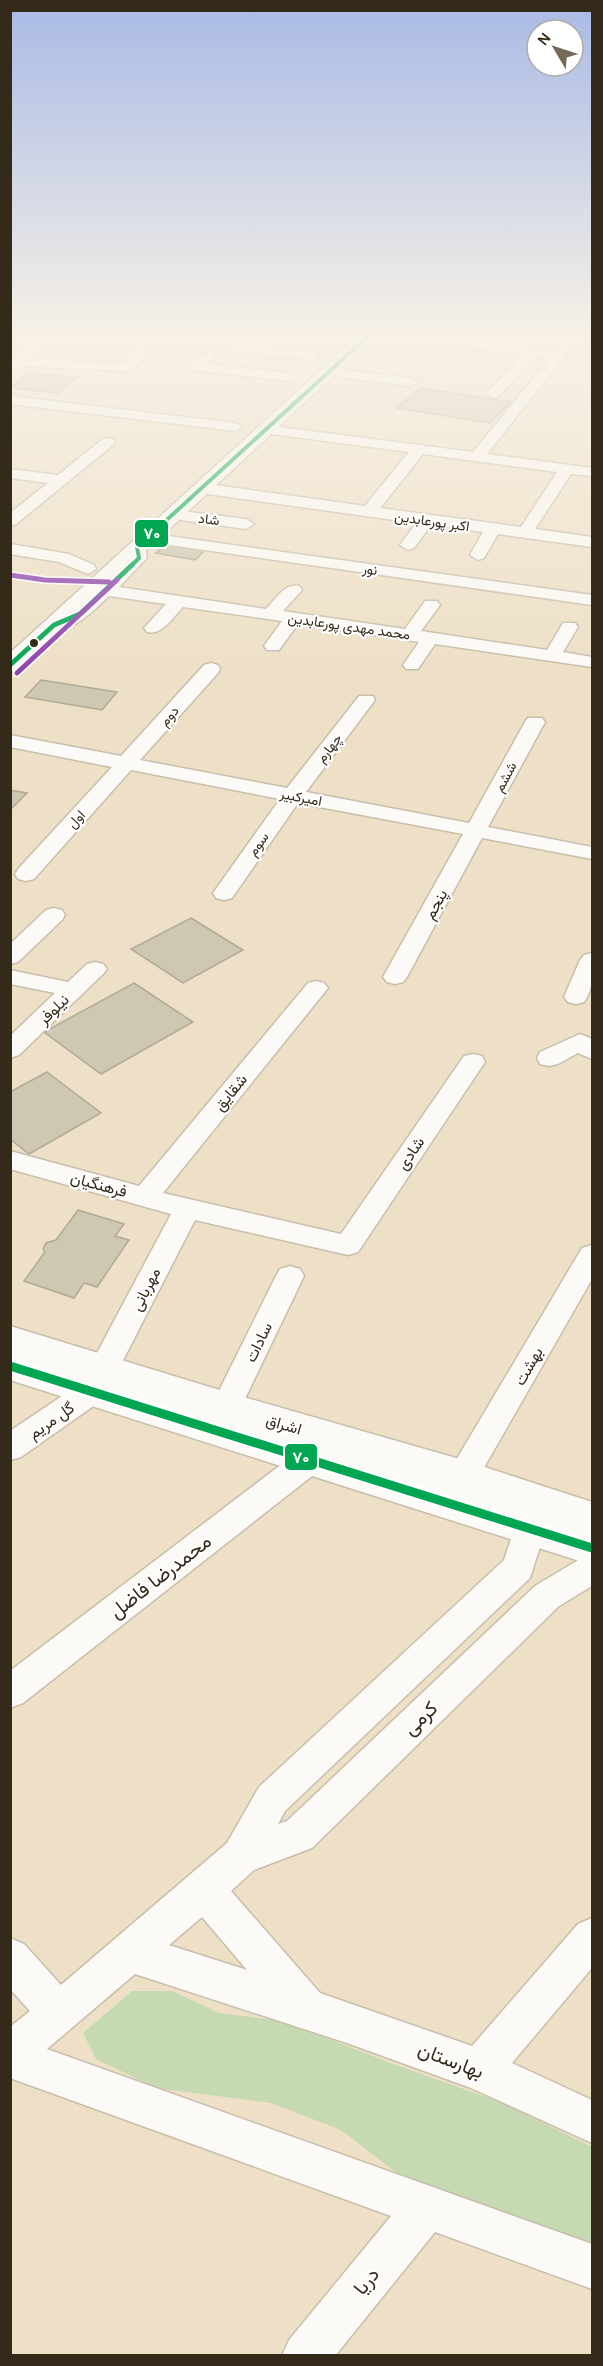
<svg xmlns="http://www.w3.org/2000/svg" width="603" height="2366" font-family="Karla,Vazirmatn,sans-serif">
	<style>
		.green { fill: #c5d9b2 }
		.building { fill: #cec7b2; stroke: #b0aa96; stroke-width: 1.5 }
		.lines { fill: none; stroke-linecap: round; stroke-linejoin: round }
		.minor-casing { stroke: #c9beab; stroke-width: 3 }
		.major-casing { stroke: #c9beab; stroke-width: 3 }
		.minor { fill: #fcfaf7; fill-rule: evenodd }
		.major { fill: #fcfaf7; fill-rule: evenodd }
		.bus-1-far2-casing { stroke: #fff; stroke-width: 6 }
		.bus-1-far1-casing { stroke: #fff; stroke-width: 8 }
		.bus-1-casing { stroke: #fff; stroke-width: 14 }
		.bus-2-casing { stroke: #fff; stroke-width: 8 }
		.bus-1-far2 { stroke: #00a651; stroke-width: 4 }
		.bus-1-far1 { stroke: #00a651; stroke-width: 5 }
		.bus-1 { stroke: #00a651; stroke-width: 9 }
		.bus-2 { stroke: #8e44ad; stroke-width: 5 }
		.bus-dot { fill: #342a19; stroke: #fff; stroke-width: 2 }
		.labels { text-anchor: middle; stroke-width: 4.5; stroke-linejoin: round; paint-order: stroke }
		.far-street-label { font-size: 14px; fill: #342a19; stroke: #fff }
		.street-label { font-size: 16px; fill: #342a19; stroke: #fff }
		.near-street-label { font-size: 20px; fill: #342a19; stroke: #fff }
		.line-badge { stroke: #fff; stroke-width: 2 }
		.badge-label { font-size: 16px; text-anchor: middle; font-weight: bold; fill: #fff }
	</style>
	<rect width="100%" height="100%" fill="#eee0c7"/>
	<polygon class="green" points="132,1991 172,1991 219,2013 282,2021 396,2065 503,2103 592,2147 592,2245 405,2179 341,2130 271,2103 156,2088 96,2059 83,2033"/>
	<g class="building">
		<polygon points="28,373 76,378 58,393 10,388"/>
		<polygon points="420,388 511,402 490,423 397,408"/>
		<polygon points="167,543 206,549 195,560 156,553"/>
		<polygon points="41,680 117,692 102,710 25,697"/>
		<polygon points="10,790 27,793 10,810"/>
		<polygon points="191,918 243,950 183,983 131,949"/>
		<polygon points="134,983 193,1022 101,1074 44,1032"/>
		<polygon points="47,1072 101,1113 29,1154 10,1139 10,1092"/>
		<polygon points="78,1210 124,1224 115,1236 129,1240 97,1287 84,1283 74,1298 24,1281 45,1252 43,1249 46,1243 56,1240"/>
	</g>
	<g class="lines">
		<g class="minor-casing">
			<g id="minor">
				<polygon points="34,338 48,338 29,359 124,363 141,338 154,338 138,365 127,371 21,366 16,372 10,373 10,358 14,358"/>
				<polygon points="235,338 245,338 246,341 243,345 313,352 320,356 313,360 228,351 226,348"/>
				<path d="M431,338H460L555,352L566,338H579L487,454L592,468V476L571,474L535,529L592,537V547L498,534L484,558L478,560L470,555L483,532L431,525L414,548L408,550L400,545L416,523L200,493L192,488L200,483L365,506L409,452L264,433L257,429L259,426L264,425L473,452L549,359L535,357L498,397L493,398L486,394L522,355L437,343L432,342ZM423,454L557,472L521,527L380,508Z"/>
				<polygon points="210,351 217,355 207,364 290,373 297,377 290,381 190,370 188,367 190,364"/>
				<polygon points="328,368 411,378 418,382 411,386 323,375 321,372 323,369"/>
				<polygon points="10,396 235,423 242,427 235,431 10,404"/>
				<polygon points="108,438 113,439 115,442 113,445 16,524 10,526 10,513 48,483 10,478 10,469 58,475 103,439"/>
				<polygon points="172,510 246,519 254,524 246,529 166,518 164,515 166,512"/>
				<polygon points="147,533 592,595 592,605 141,541 139,538"/>
				<path d="M137,542L145,547L147,558L119,587L266,609C276,599 284,583 299,586L302,590L283,611L405,629L425,601H437L440,605L421,631L547,650L563,623H575L578,627L563,652L592,657V667L435,644L418,669H406L403,665L419,642L298,624L279,650H267L264,646L282,621L183,607C173,617 162,636 147,632L144,628L166,604L109,596C94,610 71,635 48,629L45,625L48,621L74,610L131,557L129,547Z"/>
				<polygon points="10,544 69,554 94,565 96,569 88,574 59,562 10,554"/>
				<polygon points="211,663 218,665 220,669 218,673 140,760 287,788 359,696 373,696 375,700 306,792 469,823 525,722 528,718 542,718 545,722 488,827 592,847 592,859 482,838 407,977 403,982 395,984 387,982 383,977 463,834 298,803 232,898 224,900 216,898 213,893 280,799 131,770 34,879 26,881 18,879 15,874 18,869 112,767 10,747 10,735 121,756 204,665"/>
				<polygon points="54,908 62,910 65,915 62,920 18,962 10,964 10,944 46,910"/>
				<path d="M592,953C594,969 594,988 584,1002L576,1004L568,1002L564,997L580,960L584,955Z"/>
				<polygon points="95,962 103,964 107,969 103,974 19,1055 10,1058 10,1036 55,993 10,984 10,970 68,982 87,964"/>
				<polygon points="316,981 324,983 328,988 324,993 163,1193 341,1234 464,1056 473,1054 482,1056 485,1062 358,1252 348,1255 195,1220 115,1376 104,1379 93,1376 89,1368 171,1214 10,1169 10,1151 139,1186 308,983"/>
				<polygon points="580,1034 592,1039 592,1059 578,1053 558,1064 549,1066 540,1064 537,1058 540,1052"/>
				<polygon points="592,1245 592,1279 474,1485 463,1489 452,1485 447,1476 452,1467 582,1248"/>
				<polygon points="290,1266 300,1269 304,1276 241,1407 237,1415 226,1419 215,1415 211,1407 276,1276 280,1269"/>
				<polygon points="91,1380 102,1384 106,1392 102,1400 21,1457 10,1460 10,1431 80,1384"/>
				<polygon points="310,1447 321,1451 326,1460 321,1469 23,1703 10,1708 10,1671 299,1451"/>
				<path d="M530,1514L542,1518L546,1528L530,1578L285,1811L278,1824L287,1821L535,1586L580,1559L592,1555V1586L559,1606L312,1848L254,1870L231,1891L320,1993L472,2046L578,1924L592,1918V1968L512,2063L592,2100V2143L471,2088L347,2043L135,1974L47,2049L592,2244V2289L435,2232L335,2356H282L289,2340L391,2216L10,2078V2027L30,2011L10,1989V1938L24,1944L61,1985L227,1843L259,1787L504,1560L518,1518ZM202,1917L247,1970L169,1945Z"/>
			</g>
		</g>
		<g class="major-casing">
			<g id="major">
				<polygon points="356,338 374,338 18,670 10,672 10,653"/>
				<polygon points="10,1326 226,1392 463,1460 592,1502 592,1565 10,1380"/>
			</g>
		</g>
		<use href="#minor" class="minor"/>
		<use href="#major" class="major"/>
		<g class="bus-1-far2-casing">
			<polyline id="bus-1-far2" points="131,566 139,558 137,547 366,338"/>
		</g>
		<g class="bus-1-far1-casing">
			<polyline id="bus-1-far1" points="10,665 54,625 80,614 133,564"/>
		</g>
		<g class="bus-1-casing">
			<polyline id="bus-1" points="10,1366 592,1548"/>
		</g>
		<g class="bus-2-casing">
			<g id="bus-2">
				<polyline points="10,575 45,580 109,582"/>
				<polyline points="17,673 117,580"/>
			</g>
		</g>
		<use href="#bus-1-far2" class="bus-1-far2"/>
		<use href="#bus-1-far1" class="bus-1-far1"/>
		<use href="#bus-1" class="bus-1"/>
		<use href="#bus-2" class="bus-2"/>
	</g>
	<linearGradient id="sky" x2="0" y2="1"><stop stop-color="#a9bae6"/><stop offset="0.5" stop-color="#f7f1e6"/><stop offset="1" stop-color="#f7f1e6" stop-opacity="0"/></linearGradient>
	<rect width="603" height="670" fill="url(#sky)"/>
	<circle class="bus-dot" cx="34" cy="643" r="5"/>
	<g class="labels">
		<g class="far-street-label">
			<text transform="translate(209 519) rotate(7)" y="5">شاد</text>
			<text transform="translate(432 521) rotate(8)" y="5">اکبر پورعابدین</text>
			<text transform="translate(370 569) rotate(8)" y="5">نور</text>
			<text transform="translate(349 626) rotate(8)" y="5">محمد مهدی پورعابدین</text>
			<text transform="translate(169 716) rotate(-49)" y="5">دوم</text>
			<text transform="translate(329 748) rotate(-52)" y="5">چهارم</text>
			<text transform="translate(505 777) rotate(-62)" y="5">ششم</text>
			<text transform="translate(301 797) rotate(11)" y="5">امیرکبیر</text>
			<text transform="translate(76 819) rotate(-47)" y="5">اول</text>
			<text transform="translate(258 844) rotate(-55)" y="5">سوم</text>
		</g>
		<g class="street-label">
			<text transform="translate(435 904) rotate(-61)" y="6">پنجم</text>
			<text transform="translate(53 1009) rotate(-44)" y="6">نیلوفر</text>
			<text transform="translate(230 1092) rotate(-51)" y="6">شقایق</text>
			<text transform="translate(410 1153) rotate(-56)" y="6">شادی</text>
			<text transform="translate(99 1184) rotate(15)" y="6">فرهنگیان</text>
			<text transform="translate(145 1289) rotate(-63)" y="6">مهربانی</text>
			<text transform="translate(258 1342) rotate(-64)" y="6">سادات</text>
			<text transform="translate(528 1366) rotate(-60)" y="6">بهشت</text>
			<text transform="translate(51 1420) rotate(-35)" y="6">گل مریم</text>
			<text transform="translate(284 1424) rotate(16)" y="6">اشراق</text>
		</g>
		<g class="near-street-label">
			<text transform="translate(160 1576) rotate(-38)" y="7">محمدرضا فاضل</text>
			<text transform="translate(420 1718) rotate(-44)" y="7">کرمی</text>
			<text transform="translate(451 2060) rotate(21)" y="7">بهارستان</text>
			<text transform="translate(366 2281) rotate(-51)" y="7">دریا</text>
		</g>
	</g>
	<g class="line-badge">
		<rect x="134" y="519" width="35" height="29" rx="6" fill="#00a651"/>
		<rect x="284" y="1443" width="34" height="28" rx="6" fill="#00a651"/>
	</g>
	<g class="badge-label">
		<text x="152" y="539">۷۰</text>
		<text x="301" y="1463">۷۰</text>
	</g>
	<rect width="603" height="2366" fill="none" stroke="#342a19" stroke-width="24"/>
	<g transform="translate(555 48) rotate(309)"><circle r="28" fill="#ffffff" stroke="#aeaaa3" stroke-width="1.5"/>
	<path d="M0-4.5L10 22L0 15L-10 22Z" fill="#756a56"/>
	<text y="-9" font-size="16" font-weight="bold" text-anchor="middle" fill="#342a19">N</text>
	</g>
</svg>
